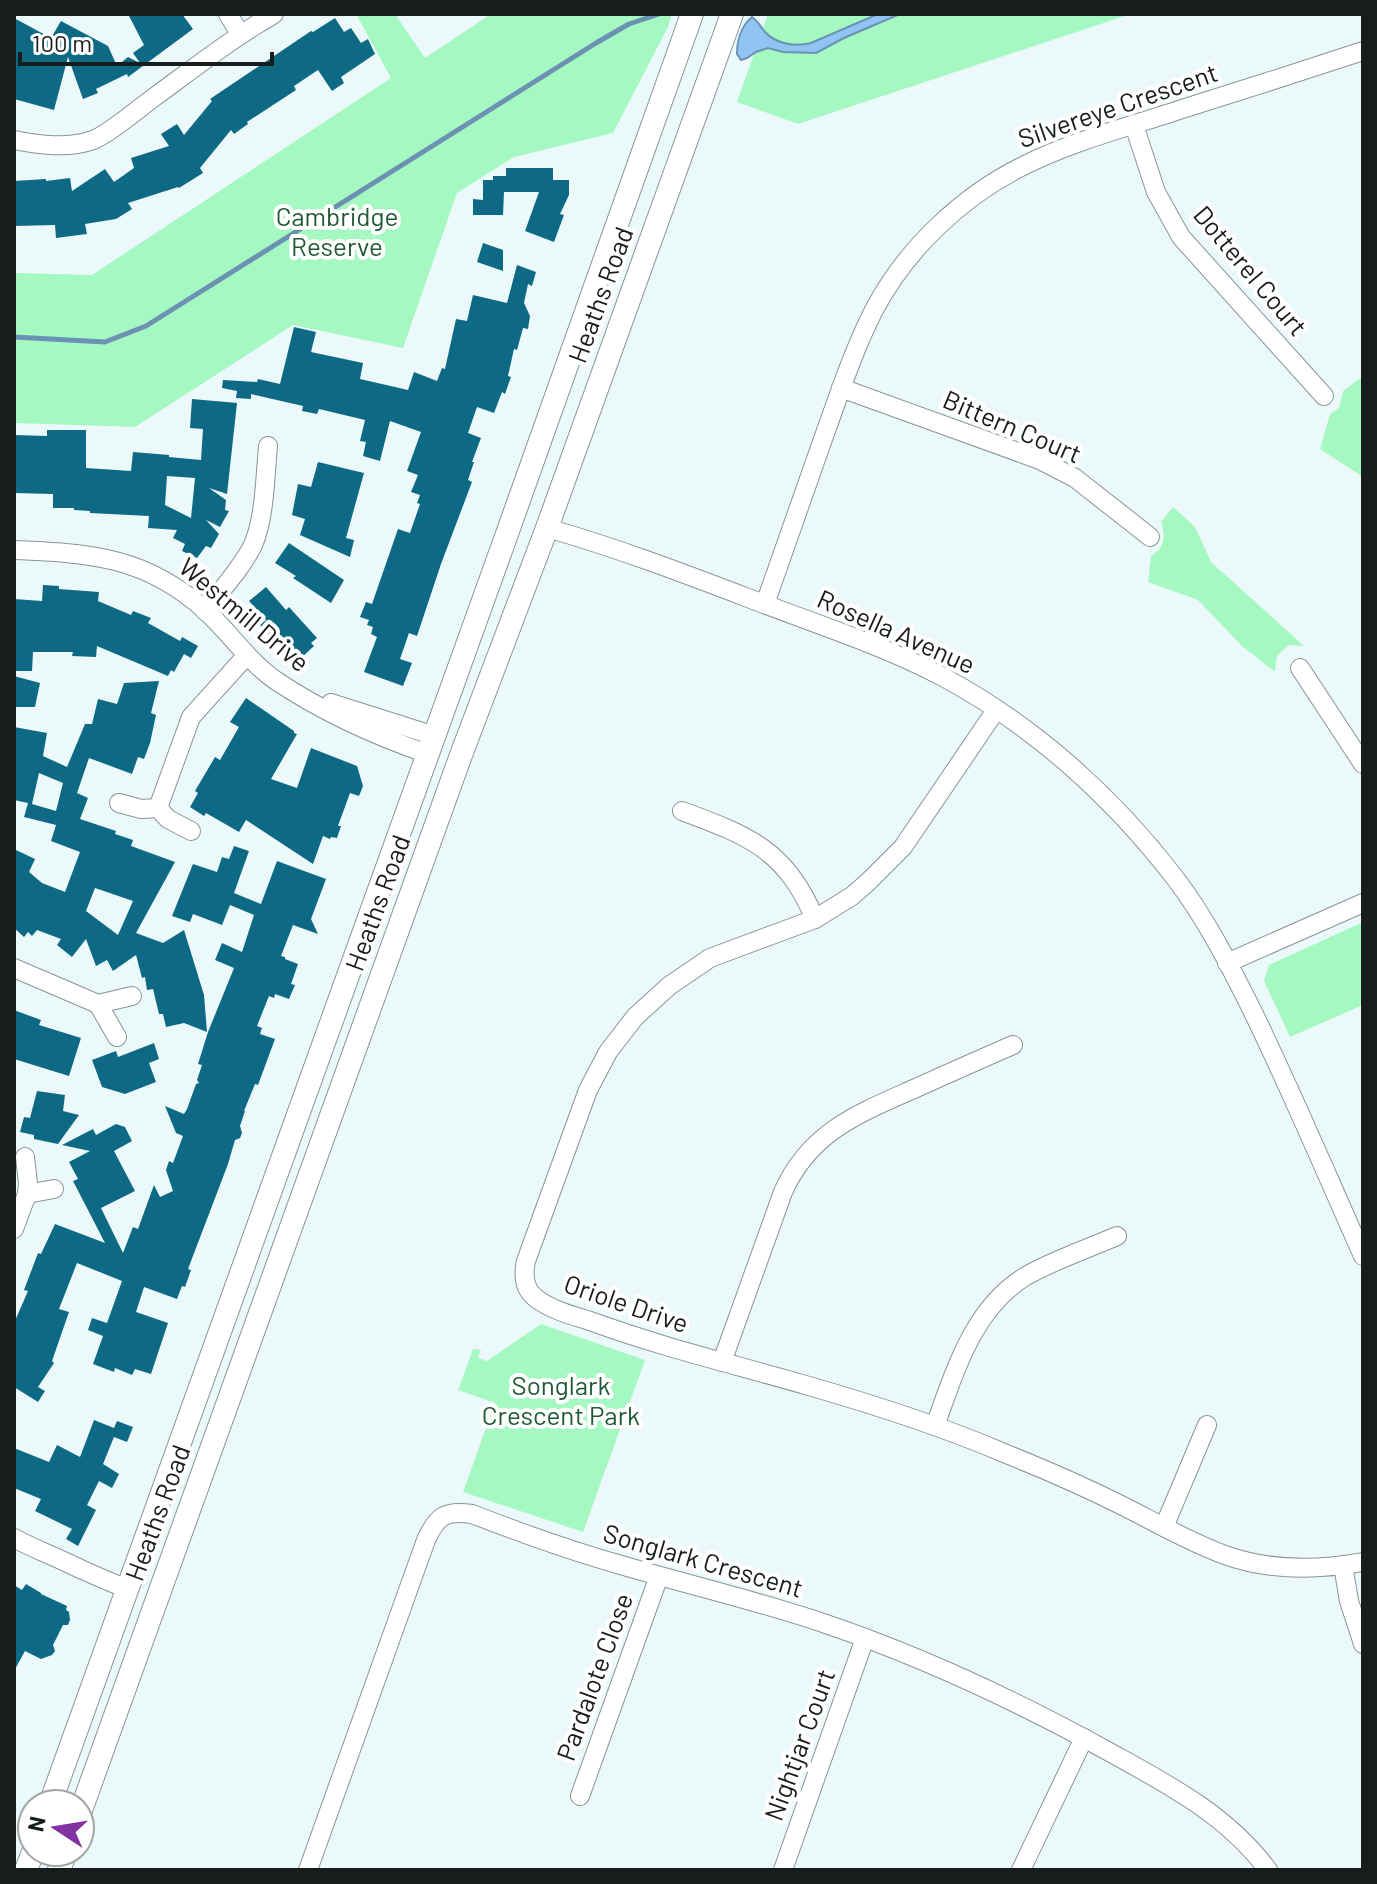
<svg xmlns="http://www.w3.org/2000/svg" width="1377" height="1884" font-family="Barlow,sans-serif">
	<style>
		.green { fill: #a6f8c2 }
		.water { fill: #8fc4f3; stroke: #6b92b2; stroke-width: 2 }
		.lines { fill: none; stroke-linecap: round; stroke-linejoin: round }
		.stream { stroke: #6b92b2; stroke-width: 5 }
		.building { fill: #0e6a84; fill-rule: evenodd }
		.minor-casing { stroke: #899596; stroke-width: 20 }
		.major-casing { stroke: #899596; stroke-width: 24 }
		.minor { stroke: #fff; stroke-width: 18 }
		.major { stroke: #fff; stroke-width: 22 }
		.labels { text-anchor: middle; stroke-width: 8; stroke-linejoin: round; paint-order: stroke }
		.street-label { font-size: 26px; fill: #171c1c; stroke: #fff }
		.park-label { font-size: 26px; fill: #1f5937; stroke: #fff }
	</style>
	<rect width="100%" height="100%" fill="#ecf9fa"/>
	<g class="green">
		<polygon points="356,14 395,14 425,58 491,14 672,14 668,27 613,133 514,157 457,193 403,348 293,325 135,427 14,423 14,273 92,275 391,78"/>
		<polygon points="768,14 1131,14 798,124 737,102"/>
		<polygon points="1363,376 1363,477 1320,449 1330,414 1339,408 1343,391"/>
		<path d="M1173,507L1195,527L1211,562L1304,646L1289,645L1277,656L1275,672L1242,646L1198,600L1148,582L1151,556C1165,548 1166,536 1161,522Z"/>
		<polygon points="1363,922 1363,1005 1290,1037 1264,981 1269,965"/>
		<polygon points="541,1324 645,1360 583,1532 463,1492 495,1403 458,1390 473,1349 481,1350 478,1358 487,1361"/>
	</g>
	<path class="water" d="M878,14H900L844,38L816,53L783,52L768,48L756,52L747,58L741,60L737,54C737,41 741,26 752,17C758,21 760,26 765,32C776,44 795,47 811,43Z"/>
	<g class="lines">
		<polyline class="stream" points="14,337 105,342 146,326 596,43 629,24 659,14"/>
	</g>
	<g class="building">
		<polygon points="128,14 182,14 193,29 128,77 127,74 96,89 98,93 83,99 68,57 54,110 14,99 14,18 51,38 61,21 108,46 117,66 128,57 140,63 133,53 144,45"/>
		<polygon points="335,18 344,32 351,28 361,43 368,39 375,54 341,77 344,83 332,91 318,70 294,86 296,90 247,122 248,124 234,134 231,130 200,168 203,173 179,188 178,187 128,203 132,209 116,219 85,224 87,234 56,238 55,225 14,226 14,181 46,179 46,181 70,178 72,191 105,169 114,182 134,168 131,158 169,146 161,134 177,124 184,135 212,101 210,99 311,31 313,32"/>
		<polygon points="506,168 553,168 553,180 569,180 569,195 560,214 564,215 554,242 525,231 539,192 504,192 503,215 473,215 473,199 483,200 483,180 493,180 493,176 506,176"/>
		<polygon points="483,243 503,250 503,271 477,262"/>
		<polygon points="517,265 536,272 532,286 528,284 524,303 530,316 528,329 523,328 517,350 514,349 508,376 511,377 505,394 502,392 494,413 477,407 468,433 481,438 472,462 474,462 468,480 472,482 441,564 417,636 409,633 400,659 412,663 403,686 364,672 377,637 371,634 373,627 367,625 369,620 360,617 366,602 372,604 398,529 410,533 420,504 417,503 420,495 411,492 418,475 407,471 421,432 390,421 380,461 363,456 366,442 360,441 365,420 319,409 317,414 302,411 303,406 251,394 251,399 236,398 237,391 222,388 223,380 257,382 258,379 280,384 294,327 316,332 311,352 363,363 360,379 408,390 414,372 437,381 442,368 445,369 456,319 467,321 473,295 507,303"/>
		<path d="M192,399L237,403L227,494L209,488L226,500L225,510L229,511L220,527L206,520L219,534L211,548L206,546L197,558L182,551L185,544L173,538L177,530L148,528L149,516L90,513V511L74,510V508H53V494L14,493V435L47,436V430H86V468L131,471L133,452L169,455V457L201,460L203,429L190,428ZM167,476L195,478L191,518L165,505Z"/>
		<polygon points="318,462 364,473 346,538 354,540 350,557 300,535 305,519 292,515 298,484 311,487"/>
		<polygon points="289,543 344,580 331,603 293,578 296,576 275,563"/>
		<polygon points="43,585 59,586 59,589 99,592 98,601 131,615 133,611 151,618 148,623 180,641 182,637 198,646 191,658 184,654 174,672 171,670 168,676 97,646 96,657 72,656 73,652 33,652 32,671 14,671 14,599 42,601"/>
		<polygon points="266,587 286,610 289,607 317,638 311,643 314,646 300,659 281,637 275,643 260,625 266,620 249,601"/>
		<polygon points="14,676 40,683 35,707 14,707"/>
		<path d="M159,681L151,713L156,715L150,743L144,759L138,757L132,774L89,758L77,793L88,798L80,819L116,831L115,834L133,840L131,846L175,862L136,933L163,943L184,930L204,995L207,1032L184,1023L166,1027L163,1014H159L153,989L147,990L145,977L142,978L136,955L113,971L107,960L96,966L86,939L72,957L57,945L61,939L37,930L32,936L28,932L24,937L14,928V849L35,859L29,872L42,883L65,892L80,852L51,841L56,825L24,817L28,803L14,800V727L47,733L43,756L67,767L85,724H92L98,699L117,704L124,683ZM39,773L63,783L56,811L32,804ZM95,888L133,901L118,935L86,911Z"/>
		<polygon points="246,698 294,731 294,733 297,734 271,779 297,788 311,748 357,766 363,786 359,796 350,793 338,826 341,826 337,838 331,837 330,839 323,836 313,864 246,820 239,832 206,813 204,816 190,807 198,793 195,791 215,757 220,760 239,727 230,722"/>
		<polygon points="234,846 249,851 234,893 261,904 277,861 326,879 311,919 318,934 293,925 281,956 285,957 285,959 298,964 291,984 295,985 289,999 275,994 274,998 269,996 257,1026 262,1028 260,1034 275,1039 258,1085 255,1084 244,1111 245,1111 240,1126 242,1133 240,1138 235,1140 228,1164 188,1269 191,1270 185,1287 182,1286 177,1299 144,1287 136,1312 168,1323 151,1374 135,1369 132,1375 115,1368 114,1372 93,1364 103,1336 88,1330 92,1318 107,1323 122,1281 77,1263 59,1309 69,1312 52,1361 54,1363 38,1387 45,1391 38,1402 14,1387 14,1323 28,1291 24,1290 38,1253 41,1254 55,1224 105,1243 73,1181 78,1179 69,1162 90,1151 62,1145 93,1129 96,1135 116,1124 125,1127 132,1141 114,1151 135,1191 101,1208 123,1253 133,1227 138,1229 154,1185 160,1197 173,1191 166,1170 169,1161 173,1163 183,1136 176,1133 165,1106 184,1114 187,1109 196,1084 199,1083 197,1080 202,1065 198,1064 208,1032 234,968 215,960 222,943 242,952 254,915 230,905 222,925 193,914 190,922 172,916 193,864 217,872 222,857 229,859"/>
		<polygon points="14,1010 41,1020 39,1025 81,1038 69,1076 14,1059"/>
		<polygon points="154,1043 159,1059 149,1063 156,1082 125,1094 102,1087 92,1060 116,1051 118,1057"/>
		<polygon points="37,1091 65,1095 63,1111 79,1115 58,1144 34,1139 34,1135 20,1132 24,1117 30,1118"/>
		<polygon points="94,1420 114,1428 117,1421 133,1427 127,1442 114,1437 103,1464 119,1474 112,1488 99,1481 87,1505 96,1510 78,1546 66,1539 72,1529 35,1511 41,1499 14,1488 14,1448 49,1462 57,1445 80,1457"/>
		<polygon points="26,1584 41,1593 41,1594 67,1606 66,1610 69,1612 70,1620 68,1625 63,1625 53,1645 55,1651 52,1655 41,1659 25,1651 14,1671 14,1585 22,1590"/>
	</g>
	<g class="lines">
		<g class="minor-casing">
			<g id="minor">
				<polyline points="228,14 240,34"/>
				<polyline points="1134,125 1156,192 1181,237 1324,396"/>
				<path d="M14,140C39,145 68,149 93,140C109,134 138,109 153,98C193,69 231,39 274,14"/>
				<polyline points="841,388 1040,460 1075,478 1150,537"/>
				<path d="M547,528C621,549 693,577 764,604C825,627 886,647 943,677C1033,725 1113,797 1175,878C1205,917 1229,964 1251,1008C1291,1090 1326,1173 1363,1256"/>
				<path d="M14,550C91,553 147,557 206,611C230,633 248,661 275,680C321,711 376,736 428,754"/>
				<path d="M765,604C784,549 804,494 823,439C839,395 853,351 874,310C906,249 963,195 1025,165C1073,141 1128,127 1179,110C1240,91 1302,71 1363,51"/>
				<path d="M205,611C221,590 241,569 253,545C265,517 265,477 268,446"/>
				<polyline points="1300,668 1363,764"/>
				<polyline points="331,703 435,736"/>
				<path d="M996,710L903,847L868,882L852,896L815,919L710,958L669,986L635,1017L608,1052L588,1090L526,1261C523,1275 524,1290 537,1299C553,1311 575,1316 593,1322C664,1348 737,1365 809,1386C875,1405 941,1426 1004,1453C1044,1469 1083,1486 1121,1505C1155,1522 1189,1542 1225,1555C1269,1571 1318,1570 1363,1562"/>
				<polyline points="119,803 141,809 158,808"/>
				<polyline points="158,808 191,717 247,655"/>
				<polyline points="158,808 168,819 191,831"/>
				<path d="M682,811C749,836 785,849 815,919"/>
				<polyline points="1227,963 1363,903"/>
				<polyline points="14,968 98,1004"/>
				<polyline points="117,1037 98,1004 132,996"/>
				<polyline points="25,1157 28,1183 27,1194 54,1189"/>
				<polyline points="14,1229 27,1194"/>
				<path d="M722,1362L783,1192C810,1131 860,1113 916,1088C949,1073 981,1059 1013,1045"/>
				<path d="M935,1426C955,1371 973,1308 1026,1276C1054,1260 1087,1249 1117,1236"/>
				<polyline points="1164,1527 1207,1425"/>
				<path d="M14,1538C34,1549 54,1556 74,1566C92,1574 109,1582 128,1589"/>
				<polyline points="1343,1565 1349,1601 1363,1644"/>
				<polyline points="580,1796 659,1576"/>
				<path d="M308,1870L426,1540C437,1516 445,1510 472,1514C521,1533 571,1551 621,1565C689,1585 759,1601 826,1624C926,1658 1021,1703 1113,1754C1171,1786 1228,1816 1268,1870"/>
				<polyline points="783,1870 865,1638"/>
				<polyline points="1021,1870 1084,1738"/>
			</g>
		</g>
		<g class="major-casing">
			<g id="major">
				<polyline points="50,1804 503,545 692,14"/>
				<polyline points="80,1813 461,755 547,528 732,14"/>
				<polyline points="26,1870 33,1852"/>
				<polyline points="59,1870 66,1852"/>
			</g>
		</g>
		<use href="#minor" class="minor"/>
		<use href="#major" class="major"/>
	</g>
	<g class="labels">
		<g class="street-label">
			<text transform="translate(1118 106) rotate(-19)" y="9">Silvereye Crescent</text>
			<text transform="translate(1250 271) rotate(50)" y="9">Dotterel Court</text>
			<text transform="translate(601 295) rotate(-70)" y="9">Heaths Road</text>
			<text transform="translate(1012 427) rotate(23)" y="9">Bittern Court</text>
			<text transform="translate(244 615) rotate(40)" y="9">Westmill Drive</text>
			<text transform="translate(896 632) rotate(24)" y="9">Rosella Avenue</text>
			<text transform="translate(378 903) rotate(-70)" y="9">Heaths Road</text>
			<text transform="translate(626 1304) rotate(19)" y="9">Oriole Drive</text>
			<text transform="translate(158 1513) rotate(-70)" y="9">Heaths Road</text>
			<text transform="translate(703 1561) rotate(16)" y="9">Songlark Crescent</text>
			<text transform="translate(595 1677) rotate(-70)" y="9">Pardalote Close</text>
			<text transform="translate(800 1745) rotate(-70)" y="9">Nightjar Court</text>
		</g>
		<g class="park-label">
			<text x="337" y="226">Cambridge<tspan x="337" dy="30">Reserve</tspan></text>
			<text x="561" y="1395">Songlark<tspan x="561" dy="30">Crescent Park</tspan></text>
		</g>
	</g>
	<rect width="1377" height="1884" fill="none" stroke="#171c1c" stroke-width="32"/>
	<g transform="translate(56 1828) rotate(282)"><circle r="38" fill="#ffffff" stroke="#a2a4a4" stroke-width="2"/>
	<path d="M0-6L14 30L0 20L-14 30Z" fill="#8133a4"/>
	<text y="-12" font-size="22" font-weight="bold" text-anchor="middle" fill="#171c1c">N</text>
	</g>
	<path d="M20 52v12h252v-12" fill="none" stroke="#171c1c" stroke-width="4"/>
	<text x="32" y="52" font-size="24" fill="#171c1c" stroke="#ffffff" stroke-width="6" paint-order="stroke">100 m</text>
</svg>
